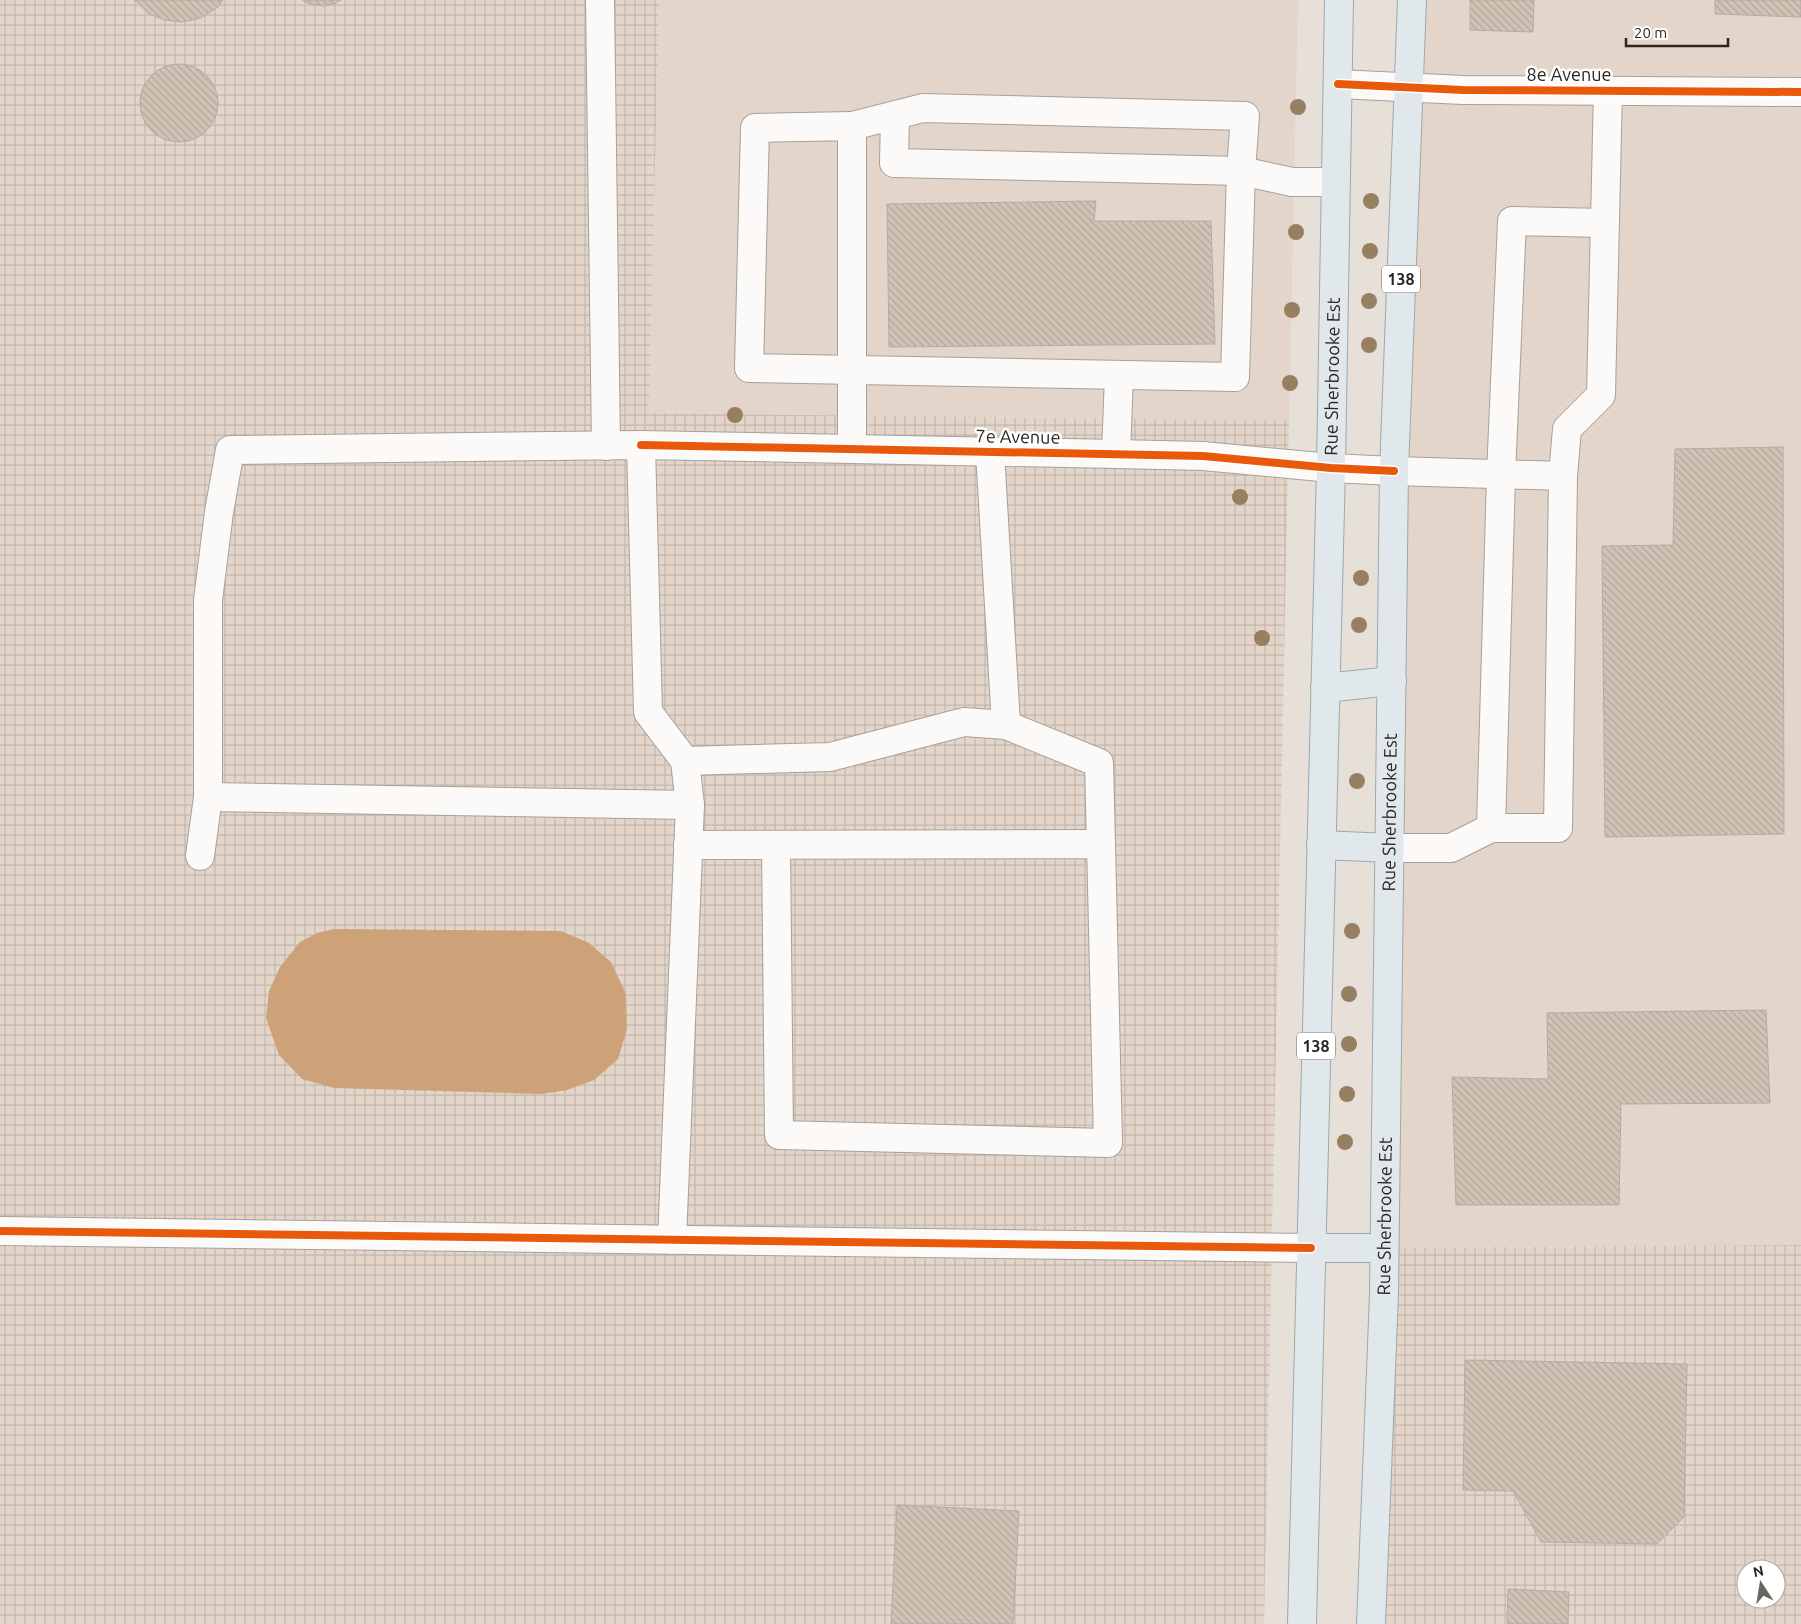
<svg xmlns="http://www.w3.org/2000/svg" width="1801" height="1624" font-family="Ubuntu,sans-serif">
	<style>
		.built { fill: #e3d5c9 }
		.industrial { fill: url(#industrial-grid); fill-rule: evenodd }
		.water { fill: #cda278 }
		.building { fill: url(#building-back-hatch); stroke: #b2aca7 }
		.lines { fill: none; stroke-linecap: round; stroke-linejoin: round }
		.minor-casing { stroke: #a6a09b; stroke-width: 30 }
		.major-casing { stroke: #9ca8aa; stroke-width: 30 }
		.minor { stroke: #fbfaf9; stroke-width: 28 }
		.major { stroke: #e0e8eb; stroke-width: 28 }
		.cycleway-casing { stroke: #fff; stroke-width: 11 }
		.cycleway { stroke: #e8590c; stroke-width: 8 }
		.tree { fill: #977f62 }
		.labels { text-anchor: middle; stroke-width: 5; stroke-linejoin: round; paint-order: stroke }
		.shield { fill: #fff; stroke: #6a6663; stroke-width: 1 }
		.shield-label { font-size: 16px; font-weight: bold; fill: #2a2520 }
		.street-label { font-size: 18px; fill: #2a2520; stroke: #fff }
	</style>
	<defs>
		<pattern id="industrial-grid" width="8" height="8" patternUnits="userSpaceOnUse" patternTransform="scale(1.25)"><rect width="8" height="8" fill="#e3d5c9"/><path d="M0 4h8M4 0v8" fill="none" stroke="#c3b7ac"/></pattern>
		<pattern id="building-back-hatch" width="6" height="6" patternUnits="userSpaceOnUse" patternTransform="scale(1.25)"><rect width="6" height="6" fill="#d0c2b4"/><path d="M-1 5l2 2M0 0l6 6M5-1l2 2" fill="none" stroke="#b3a79a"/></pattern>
	</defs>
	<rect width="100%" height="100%" fill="#e7e0d9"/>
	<g class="built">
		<polygon points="659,0 1298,0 1289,421 649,413"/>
		<polygon points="1421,0 1801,0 1801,1245 1384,1248"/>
	</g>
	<g class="industrial">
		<polygon points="0,0 659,0 649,413 1289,421 1264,1624 0,1624"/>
		<path d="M1801,1245V1624H1371L1384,1248ZM1746,1569H1776V1599H1746Z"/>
	</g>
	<polygon class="water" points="334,929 561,931 589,943 611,962 626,994 627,1029 618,1059 594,1080 567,1090 541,1094 334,1088 302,1079 279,1055 266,1018 269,991 280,967 300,942 317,933"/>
	<g class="building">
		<polygon points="135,0 223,0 218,7 201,18 182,22 164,20 148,13"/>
		<polygon points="302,0 341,0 336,3 324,6 310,4"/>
		<polygon points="1470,0 1534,0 1533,32 1470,30"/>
		<polygon points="1715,0 1801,0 1801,17 1715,14"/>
		<circle cx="179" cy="103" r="39"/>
		<polygon points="1096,201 1094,221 1211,221 1215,344 889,347 887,204"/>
		<polygon points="1783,447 1784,834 1605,837 1602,546 1673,545 1675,449"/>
		<polygon points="1766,1010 1770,1103 1621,1104 1619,1205 1456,1205 1452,1077 1548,1079 1547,1013"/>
		<polygon points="1465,1360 1687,1364 1684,1517 1657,1544 1541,1542 1513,1491 1463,1490"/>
		<polygon points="897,1505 1019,1511 1013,1624 891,1624"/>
		<polygon points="1508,1589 1569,1592 1568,1624 1507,1624"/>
	</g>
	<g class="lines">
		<g class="minor-casing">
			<g id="minor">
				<polyline points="600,0 606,446"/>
				<polyline points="1338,84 1463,90 1801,92"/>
				<polyline points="852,126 923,108 1245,116 1241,171 894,163 895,115"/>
				<polyline points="641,445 648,712 685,761 690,805 672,1240"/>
				<path d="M852,449V126L755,128L749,368C911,370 1073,375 1235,377L1241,171L1292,182H1336"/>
				<polyline points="990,452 1006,725 1099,763 1101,844"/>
				<polyline points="1116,454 1119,375"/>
				<polyline points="685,761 830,757 964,722 1006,725"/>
				<polyline points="690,805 208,797 208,600 219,512 230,450 641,445 1116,454 1203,456 1331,468 1394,471 1563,476 1567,429 1601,395 1608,90"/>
				<polyline points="1491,828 1558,828 1563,476"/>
				<polyline points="688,845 1101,844 1108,1143 779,1135 776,845"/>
				<polyline points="1390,848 1451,848 1491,828 1501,475 1512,221 1604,223"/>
				<polyline points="200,856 208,797"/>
				<polyline points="0,1231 1311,1248"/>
			</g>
		</g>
		<g class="major-casing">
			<g id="major">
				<polyline points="1325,688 1392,681"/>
				<polyline points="1321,845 1390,848"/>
				<polyline points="1311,1248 1384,1248"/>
				<path id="s1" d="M1302,1624L1331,468L1339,0"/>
				<path id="s2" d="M1371,1624L1384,1294L1394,471L1412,0"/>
			</g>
		</g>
		<use href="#minor" class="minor"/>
		<use href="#major" class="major"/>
		<g class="cycleway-casing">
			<g id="cycleway">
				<polyline points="1338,84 1463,90 1801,92"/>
				<polyline points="641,445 1203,456 1331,468 1394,471"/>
				<polyline points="0,1231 1311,1248"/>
			</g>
		</g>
		<use href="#cycleway" class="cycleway"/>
	</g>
	<g class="tree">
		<circle cx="1298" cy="107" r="8"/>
		<circle cx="1371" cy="201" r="8"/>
		<circle cx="1296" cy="232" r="8"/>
		<circle cx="1370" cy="251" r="8"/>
		<circle cx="1369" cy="301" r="8"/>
		<circle cx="1292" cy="310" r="8"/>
		<circle cx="1369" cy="345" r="8"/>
		<circle cx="1290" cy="383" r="8"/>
		<circle cx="735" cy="415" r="8"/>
		<circle cx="1240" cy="497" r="8"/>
		<circle cx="1361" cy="578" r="8"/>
		<circle cx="1359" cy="625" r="8"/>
		<circle cx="1262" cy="638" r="8"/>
		<circle cx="1357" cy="781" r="8"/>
		<circle cx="1352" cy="931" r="8"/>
		<circle cx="1349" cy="994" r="8"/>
		<circle cx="1349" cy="1044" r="8"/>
		<circle cx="1347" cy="1094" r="8"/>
		<circle cx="1345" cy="1142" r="8"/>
	</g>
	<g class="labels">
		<g class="shield">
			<rect x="1382" y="265.5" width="38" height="27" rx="4"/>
			<rect x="1297" y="1032.5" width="38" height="27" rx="4"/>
		</g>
		<g class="shield-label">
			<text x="1401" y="285">138</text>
			<text x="1316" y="1052">138</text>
		</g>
		<g class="street-label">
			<text x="1569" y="81">8e Avenue</text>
			<text dy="6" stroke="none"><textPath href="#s1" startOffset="1248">Rue Sherbrooke Est</textPath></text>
			<text transform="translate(1018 437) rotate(1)" y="6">7e Avenue</text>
			<text dy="6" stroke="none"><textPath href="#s2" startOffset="812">Rue Sherbrooke Est</textPath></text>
			<text dy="6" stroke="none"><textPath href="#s2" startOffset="408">Rue Sherbrooke Est</textPath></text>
		</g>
	</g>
	<g transform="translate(1761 1584) rotate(348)"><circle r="24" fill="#ffffff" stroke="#aaa8a6"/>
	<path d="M0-4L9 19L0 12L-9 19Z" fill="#6c6661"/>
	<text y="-8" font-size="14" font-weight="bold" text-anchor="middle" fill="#2a2520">N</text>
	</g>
	<path d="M1626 38v8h102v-8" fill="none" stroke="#2a2520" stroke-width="2.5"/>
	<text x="1634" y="38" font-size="15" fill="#2a2520" stroke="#ffffff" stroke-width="4" paint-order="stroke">20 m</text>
</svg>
